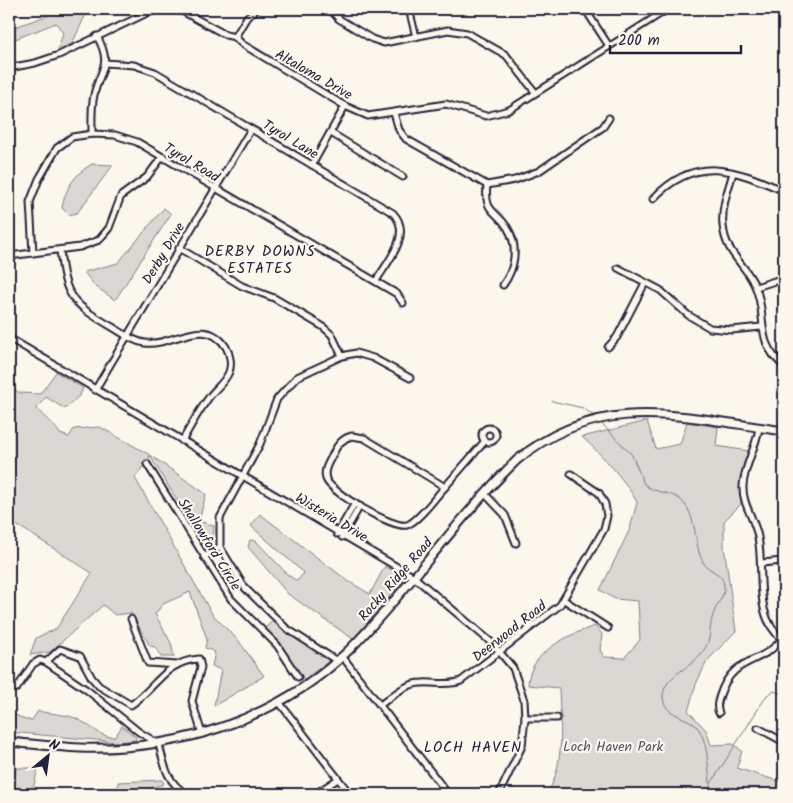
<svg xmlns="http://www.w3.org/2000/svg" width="793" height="803" font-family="Kalam,sans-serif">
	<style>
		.green { fill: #dbd8d3; stroke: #7e7d87 }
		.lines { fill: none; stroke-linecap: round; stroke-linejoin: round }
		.stream { stroke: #787681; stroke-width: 1 }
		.minor-casing { stroke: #22223b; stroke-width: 9 }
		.secondary-casing { stroke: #22223b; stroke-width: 11 }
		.minor { stroke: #fbf7ec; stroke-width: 5 }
		.secondary { stroke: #fbf7ec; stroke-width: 7 }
		.labels { text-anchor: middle; stroke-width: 4.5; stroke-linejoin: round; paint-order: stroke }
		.street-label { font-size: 14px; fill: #22223b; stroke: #fbf7ec }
		.park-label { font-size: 14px; fill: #505061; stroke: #fbf7ec }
		.neighbourhood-label { font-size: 15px; letter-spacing: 1px; fill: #22223b; stroke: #fbf7ec }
	</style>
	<rect width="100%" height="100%" fill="#fbf7ec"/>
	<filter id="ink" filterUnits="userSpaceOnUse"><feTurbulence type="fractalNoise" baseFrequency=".02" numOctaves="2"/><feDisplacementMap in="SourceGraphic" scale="10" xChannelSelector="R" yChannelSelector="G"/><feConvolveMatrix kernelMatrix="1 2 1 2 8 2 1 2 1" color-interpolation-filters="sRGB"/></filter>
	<g filter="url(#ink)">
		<g class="green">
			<polygon points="56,9 78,9 85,16 72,44 58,49 63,33 56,23 13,40 12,61 9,62 9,29 52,14"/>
			<path d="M92,164L113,165L77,213L69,215L62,208C65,188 75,174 92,164Z"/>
			<polygon points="164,208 171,214 115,300 95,286 84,272 118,263"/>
			<path d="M56,372L83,388L80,395L65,409L46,397L37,408C43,418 54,423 60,434L69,437L74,429L100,427L150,455L206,494L199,521L214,526L213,540L204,544L150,456L135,478L212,614L238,640L264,676L214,706L221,670L212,666L215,652L205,648L207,639L190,592L163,604L155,614L171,643L174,657H161L155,647L150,646L131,613L115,615L103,605L50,652L30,655L36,638L56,629L92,573L20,527L9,522V386L20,393L40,394Z"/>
			<path d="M647,421L656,449L680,444L687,422L718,427L716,446L749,451L740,478L741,504L724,521V546L736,631L707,661L696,684L688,711L706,730L711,745L733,744L742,751L737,768L784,783V794H547C566,763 560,723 559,688L528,685C529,652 568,635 595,626L602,634L600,650L604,657L624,658L640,640L638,601L615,599L600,590L630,529L637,502C622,476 604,457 582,437Z"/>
			<polygon points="260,514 348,581 370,594 385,566 401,576 403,578 402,582 353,639 288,594 248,547 250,540 256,541 288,575 297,581 304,573 251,526"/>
			<polygon points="275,619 291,635 326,656 329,661 303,680 279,644 265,628"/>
			<path d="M9,703L12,713L25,720H32L38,711C50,714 67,714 77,719C91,725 100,738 115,737L122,726L136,737V740L118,742L9,732Z"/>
			<polygon points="16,768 38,768 32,794 11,794"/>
			<polygon points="162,780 164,784 150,788 144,794 101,794 118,790 118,782"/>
		</g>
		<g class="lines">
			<g class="stream">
				<polyline points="552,401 583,408 595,417"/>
				<path d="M601,423L632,455L644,484C654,494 671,491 682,501C698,518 693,543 703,562C708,572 724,572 724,586C725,596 718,602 715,610C705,633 717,640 694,661C683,671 663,679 663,697C664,717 688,715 698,728C710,745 707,774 712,794"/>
				<polyline points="710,785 767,695 774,691 784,695"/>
			</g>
			<g class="minor-casing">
				<g id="minor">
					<polyline points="330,9 339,19 372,39 384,43 448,30 467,33 506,55 535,92"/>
					<polyline points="409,9 416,37"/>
					<polyline points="585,9 609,46"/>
					<polyline points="235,37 247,17 257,9"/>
					<path d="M105,63L134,65L155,72L393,213C413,234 388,261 376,281"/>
					<polyline points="9,68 35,63 59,55 147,13 158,10 182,11 226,35 235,37 242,44 345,106 368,116 446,104 486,116 509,110 668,9"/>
					<polyline points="394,113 399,130 406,139 487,185 515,180 539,171 603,127 609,118"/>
					<polyline points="331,133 403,177"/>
					<path d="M92,134C92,121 91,108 94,95C100,68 113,66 97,36"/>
					<polyline points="312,165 345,106"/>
					<path d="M733,173C728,190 721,208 723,226C726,255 745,263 755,286C769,317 753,341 784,366"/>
					<path d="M487,185C484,213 495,209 507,227C519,246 515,269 503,285"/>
					<path d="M653,199C695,154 734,169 784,191"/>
					<polyline points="179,248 242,286 274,298 322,326 332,335 342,356"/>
					<path d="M60,250C65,299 73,304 114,328C124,334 134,342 145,343C172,347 205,314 226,347C230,354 232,364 229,372C225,382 216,388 210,396C199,410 191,426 182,441"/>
					<polyline points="33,253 30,202 39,179 57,148 72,137 92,134 115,135 137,142 397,294 403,303"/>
					<polyline points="9,256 80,247 99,240 109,228 121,196 147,177 162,157"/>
					<polyline points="618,268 660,290 688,315 710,328 732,330 761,327"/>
					<polyline points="756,287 784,278"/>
					<polyline points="9,338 414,577 492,643 513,668 524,700 525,718 522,746 499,794"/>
					<polyline points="608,347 617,337 645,283"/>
					<polyline points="95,390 251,129"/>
					<circle cx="489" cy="435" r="7"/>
					<path d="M759,428C756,448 744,466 743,486C742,504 755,520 758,537C765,573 752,616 784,641"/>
					<path d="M352,436L364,438L445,487C436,496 419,521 407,525C394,529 331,493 326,479C323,470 329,462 333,454C337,445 342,438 352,436Z"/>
					<polyline points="147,464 231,599 277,645 298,677"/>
					<polyline points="445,487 485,441"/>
					<polyline points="485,494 505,515 516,543"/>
					<polyline points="337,534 355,503"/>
					<polyline points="342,537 360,506"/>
					<polyline points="204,557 220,547"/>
					<polyline points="761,563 784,561"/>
					<polyline points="564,600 608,628"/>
					<polyline points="131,619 148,663 177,665"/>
					<polyline points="342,656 448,794"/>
					<polyline points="337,661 286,628 245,588 220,547 220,518 260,444 277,399 297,377 342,356 356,353 373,358 410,378"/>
					<path d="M46,662L60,649L80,656L92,678L99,686L131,705C155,689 165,661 199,659L201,667L192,701L202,734"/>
					<path d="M9,689L17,688L33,664L40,660L46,662L87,690L139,732L159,744C164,765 167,783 187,794"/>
					<polyline points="279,702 350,794"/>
					<path d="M380,705C393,696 405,683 422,683C435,682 448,686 461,681L560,605L596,543L604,529L607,516L605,504L599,493L571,474"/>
					<path d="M719,713C716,707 718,701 720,695C733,655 761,666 782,639"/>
					<polyline points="525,718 557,718"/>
					<polyline points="758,728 784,742"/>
					<polyline points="315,794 338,779"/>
				</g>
			</g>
			<g class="secondary-casing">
				<path id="secondary" d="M9,742C32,744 56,747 80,748C178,751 279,719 349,650C409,590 456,519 517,460C601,390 687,418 784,431"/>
			</g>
			<use href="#minor" class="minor"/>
			<use href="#secondary" class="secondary"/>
		</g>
	</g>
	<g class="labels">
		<g class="street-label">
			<text transform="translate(314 74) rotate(30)" y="5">Altaloma Drive</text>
			<text transform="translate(291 139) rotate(31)" y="5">Tyrol Lane</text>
			<text transform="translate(192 162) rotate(31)" y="5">Tyrol Road</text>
			<text transform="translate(163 253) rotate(-59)" y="5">Derby Drive</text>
			<text transform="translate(332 517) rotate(31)" y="5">Wisteria Drive</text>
			<text transform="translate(210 544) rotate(58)" y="5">Shallowford Circle</text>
			<text transform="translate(395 579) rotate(-49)" y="5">Rocky Ridge Road</text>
			<text transform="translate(509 631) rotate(-38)" y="5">Deerwood Road</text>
		</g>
		<g class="park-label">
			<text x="613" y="751">Loch Haven Park</text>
		</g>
		<g class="neighbourhood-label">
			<text x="260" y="256">DERBY DOWNS<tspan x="260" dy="17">ESTATES</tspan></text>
			<text x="473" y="752">LOCH HAVEN</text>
		</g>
	</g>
	<rect width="793" height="803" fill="none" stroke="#fbf7ec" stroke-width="30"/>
	<rect x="15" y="15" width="763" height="773" fill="none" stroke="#22223b" stroke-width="2" filter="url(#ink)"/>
	<g transform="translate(48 756) rotate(29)" stroke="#fbf7ec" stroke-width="4" paint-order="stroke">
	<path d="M0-4L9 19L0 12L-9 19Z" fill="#22223b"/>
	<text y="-8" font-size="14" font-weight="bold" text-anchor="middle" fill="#22223b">N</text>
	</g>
	<path d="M610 45v8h131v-8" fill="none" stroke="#22223b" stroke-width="2.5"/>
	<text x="618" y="45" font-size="15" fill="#22223b" stroke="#fbf7ec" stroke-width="4" paint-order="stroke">200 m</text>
</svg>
